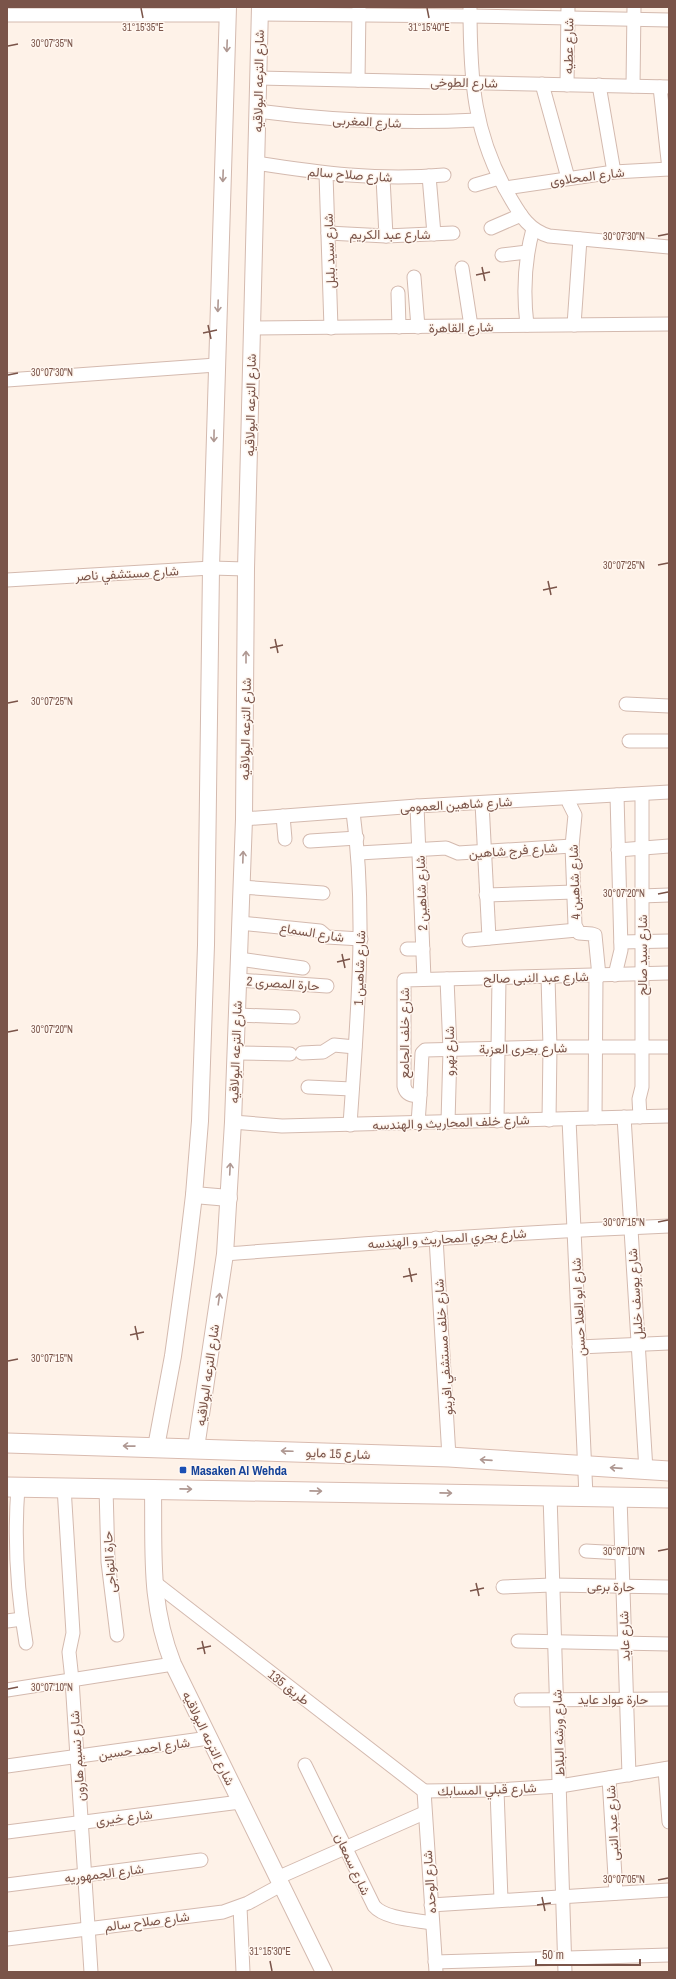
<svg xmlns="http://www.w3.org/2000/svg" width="676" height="1979" font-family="'Archivo Narrow',Vazirmatn,sans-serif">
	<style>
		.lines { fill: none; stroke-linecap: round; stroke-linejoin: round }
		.minor-casing { stroke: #d4baaf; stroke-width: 15 }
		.tertiary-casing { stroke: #d4baaf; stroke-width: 18 }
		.secondary-casing { stroke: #d9bbaf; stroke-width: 21 }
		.minor { stroke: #fff; stroke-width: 13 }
		.tertiary { stroke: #fff; stroke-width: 16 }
		.secondary { stroke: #fff; stroke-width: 19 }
		.oneway { stroke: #af9892 }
		.ticks { fill: none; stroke: #7a5449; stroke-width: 1.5 }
		.transit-dot { fill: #1a4fb4; stroke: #fff7f0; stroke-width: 1.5 }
		.labels { text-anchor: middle; stroke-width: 3; stroke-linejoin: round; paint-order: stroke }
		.street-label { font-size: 13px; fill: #7a5449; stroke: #fff7f0 }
		.transit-label { font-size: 13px; font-weight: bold; fill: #164399; stroke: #fff7f0; text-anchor: start }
		.ticks-label { font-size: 10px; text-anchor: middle; fill: #7a5449; stroke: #fff7f0; stroke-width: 3; stroke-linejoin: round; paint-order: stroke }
	</style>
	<rect width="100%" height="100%" fill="#fef2e8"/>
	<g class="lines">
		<g class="minor-casing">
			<g id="minor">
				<path d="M470,7C470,79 473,135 511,199C521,216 529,230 549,236L669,247"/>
				<polyline points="260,14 470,16 669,20"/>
				<polyline points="7,15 228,15"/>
				<polyline points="258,78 669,87"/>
				<polyline points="358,80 359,7"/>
				<polyline points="542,84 568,178"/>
				<polyline points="567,85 568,7"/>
				<polyline points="599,85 614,172"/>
				<polyline points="633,86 634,7"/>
				<polyline points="660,87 669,169"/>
				<path d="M257,111C333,121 402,124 478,120"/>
				<path d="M256,163C320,173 379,181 444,175"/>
				<polyline points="326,174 331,328"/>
				<polyline points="429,176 434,234"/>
				<polyline points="383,178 386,236"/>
				<polyline points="475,185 499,178"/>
				<polyline points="505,188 614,172 669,169"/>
				<polyline points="491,228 521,215"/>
				<polyline points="328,233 386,236 453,233"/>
				<polyline points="502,255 527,252"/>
				<polyline points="462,268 471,326"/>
				<polyline points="414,277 418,327"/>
				<polyline points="398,293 399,327"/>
				<path d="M527,325C523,292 524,262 533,229"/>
				<polyline points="574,325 580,239"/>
				<polyline points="252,328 669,324"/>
				<polyline points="7,380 216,365"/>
				<polyline points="7,580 211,568 246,569"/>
				<polyline points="626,704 669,706"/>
				<polyline points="629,741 669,741"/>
				<polyline points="569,798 569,803 575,815 572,846 575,925 579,933 592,934 595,935 599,976"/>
				<polyline points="482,803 489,938"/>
				<polyline points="417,806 424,979"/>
				<polyline points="283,816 285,839"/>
				<polyline points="244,819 417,806 669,792"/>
				<polyline points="310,841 357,838"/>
				<polyline points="618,850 669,846"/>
				<polyline points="359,853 446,848 458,853 572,846"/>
				<polyline points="241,887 323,893"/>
				<polyline points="486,895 574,892"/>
				<polyline points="641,896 669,895"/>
				<polyline points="240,923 320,931 327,937 361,939"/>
				<polyline points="469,940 577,930"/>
				<polyline points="621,942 669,941"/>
				<polyline points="407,949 423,949"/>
				<polyline points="239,959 303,968"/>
				<polyline points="615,975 621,950 617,795"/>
				<polyline points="548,977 550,1047 549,1120"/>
				<polyline points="447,979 450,1050 448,1122"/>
				<polyline points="238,980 327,986"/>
				<polyline points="237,1015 293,1017"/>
				<polyline points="236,1053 290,1054"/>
				<polyline points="302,1053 323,1052 334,1045 355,1047"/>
				<polyline points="308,1087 352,1089"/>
				<polyline points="420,1095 422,1053 425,1050 550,1047 669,1047"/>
				<polyline points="624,1117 646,1470"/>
				<polyline points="640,1117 639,1099 642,1087 642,794"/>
				<polyline points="595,1118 596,976"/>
				<polyline points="569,1119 586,1496"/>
				<polyline points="497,1121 499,978"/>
				<polyline points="233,1122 282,1126 669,1116"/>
				<path d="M418,1123L420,1095C412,1096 406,1095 404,1086V980L668,973"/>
				<path d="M350,1125C357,1020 367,916 353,812"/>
				<polyline points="436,1238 449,1457"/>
				<path d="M225,1254C373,1243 521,1232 669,1226"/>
				<polyline points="579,1347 669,1343"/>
				<path d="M18,1487C14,1540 17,1591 26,1643"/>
				<polyline points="64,1487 73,1633 69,1652 72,1680 91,1972"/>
				<polyline points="106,1488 108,1562 117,1635"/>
				<polyline points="550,1495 565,1972"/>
				<polyline points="620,1497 629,1775"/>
				<polyline points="586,1551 622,1553"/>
				<polyline points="154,1582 424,1791"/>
				<polyline points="503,1587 552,1585 669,1587"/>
				<polyline points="7,1621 22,1619"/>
				<polyline points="518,1641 669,1644"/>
				<polyline points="7,1690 173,1664"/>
				<polyline points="521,1700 669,1699"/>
				<path d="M305,1765L374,1906C385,1919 416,1920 432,1923"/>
				<polyline points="7,1766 209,1738"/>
				<polyline points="665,1769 669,1822"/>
				<polyline points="609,1778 616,1893"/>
				<polyline points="497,1790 501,1900"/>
				<polyline points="424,1791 497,1790 560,1786 669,1768"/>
				<polyline points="424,1791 436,1972"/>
				<polyline points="7,1832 240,1802"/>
				<polyline points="277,1878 424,1813"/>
				<polyline points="7,1885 201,1860"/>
				<polyline points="431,1905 669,1890"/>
				<polyline points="240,1907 243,1972"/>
				<polyline points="7,1939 223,1912 248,1903 281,1885"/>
				<polyline points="435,1962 669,1955"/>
			</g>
		</g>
		<g class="tertiary-casing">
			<g id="tertiary">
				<polyline points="194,1195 229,1198"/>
				<polyline points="156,1447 173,1356 186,1262 194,1195 200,1121 206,945 211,568 228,7"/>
				<polyline points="196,1448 225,1254 233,1122 244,819 246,569 260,7"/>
				<path d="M153,1489C154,1553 149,1603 173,1664L324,1972"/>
			</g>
		</g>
		<g class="secondary-casing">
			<g id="secondary">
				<polyline points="7,1443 449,1457 669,1471"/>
				<polyline points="7,1487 669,1498"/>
			</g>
		</g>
		<use href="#minor" class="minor"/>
		<use href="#tertiary" class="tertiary"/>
		<use href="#secondary" class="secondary"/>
	</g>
	<defs><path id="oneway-shaft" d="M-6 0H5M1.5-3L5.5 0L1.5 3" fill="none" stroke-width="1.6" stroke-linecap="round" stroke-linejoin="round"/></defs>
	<g class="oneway">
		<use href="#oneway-shaft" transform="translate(227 46) rotate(92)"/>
		<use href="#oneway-shaft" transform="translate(223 176) rotate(92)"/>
		<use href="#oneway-shaft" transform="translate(218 306) rotate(92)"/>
		<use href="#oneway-shaft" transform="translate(214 436) rotate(91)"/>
		<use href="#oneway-shaft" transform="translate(246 657) rotate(-90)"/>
		<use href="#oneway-shaft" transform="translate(243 857) rotate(-88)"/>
		<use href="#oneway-shaft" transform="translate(230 1169) rotate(-87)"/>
		<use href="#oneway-shaft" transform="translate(219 1299) rotate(-82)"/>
		<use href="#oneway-shaft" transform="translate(129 1446) rotate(-179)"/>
		<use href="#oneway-shaft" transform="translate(287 1451) rotate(-178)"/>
		<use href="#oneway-shaft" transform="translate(486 1460) rotate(-176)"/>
		<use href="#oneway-shaft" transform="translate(616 1468) rotate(-176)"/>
		<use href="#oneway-shaft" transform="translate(186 1489) rotate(1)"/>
		<use href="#oneway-shaft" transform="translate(316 1491) rotate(1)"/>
		<use href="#oneway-shaft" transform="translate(446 1493) rotate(1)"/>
	</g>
	<path class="ticks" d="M141,8L143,18M427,8L429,18M8,46L18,44M658,236L668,234M482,267L485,281M476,275L490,272M208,325L211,339M203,333L217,330M8,375L18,373M658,565L668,563M548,581L551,595M543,590L557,587M275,639L278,653M270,648L283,645M8,703L18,701M658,894L668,892M342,954L345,968M337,962L350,959M8,1032L18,1030M658,1222L668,1220M409,1268L412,1282M403,1277L417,1274M135,1326L138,1340M130,1335L144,1332M8,1361L18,1359M658,1551L668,1549M476,1583L479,1596M470,1591L484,1588M202,1641L205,1654M197,1649L211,1646M8,1689L18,1687M658,1880L668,1878M542,1897L545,1911M537,1905L551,1903M270,1961L272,1971"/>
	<rect class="transit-dot" x="179" y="1466" width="8" height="8" rx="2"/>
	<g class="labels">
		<g class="street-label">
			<text transform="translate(568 46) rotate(-89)" y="5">شارع عطيه</text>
			<text transform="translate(258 81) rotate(-89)" y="5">شارع الترعه البولاقيه</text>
			<text transform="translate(464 82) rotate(1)" y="5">شارع الطوخى</text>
			<text transform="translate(367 121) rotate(3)" y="5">شارع المغربى</text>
			<text transform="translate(350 174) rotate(4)" y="5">شارع صلاح سالم</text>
			<text transform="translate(587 176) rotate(-7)" y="5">شارع المحلاوى</text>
			<text x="390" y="239">شارع عبد الكريم</text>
			<text transform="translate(329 251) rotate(-92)" y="5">شارع سيد بلبل</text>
			<text transform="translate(461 327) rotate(-1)" y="5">شارع القاهرة</text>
			<text transform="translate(250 405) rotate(-89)" y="5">شارع الترعه البولاقيه</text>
			<text transform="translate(127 573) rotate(-3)" y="5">شارع مستشفي ناصر</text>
			<text transform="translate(245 729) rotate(-89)" y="5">شارع الترعه البولاقيه</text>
			<text transform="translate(456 804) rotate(-3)" y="5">شارع شاهين العمومى</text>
			<text transform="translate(513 850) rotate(-4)" y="5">شارع فرج شاهين</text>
			<text transform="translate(574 882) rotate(-92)" y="5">شارع شاهين 4</text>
			<text transform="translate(421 893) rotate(-92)" y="5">شارع شاهين 2</text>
			<text transform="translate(312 932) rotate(9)" y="5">شارع السماع</text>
			<text transform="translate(642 955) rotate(-90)" y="5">شارع سيد صالح</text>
			<text transform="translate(359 968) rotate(-88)" y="5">شارع شاهين 1</text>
			<text transform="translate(536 977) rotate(-1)" y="5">شارع عبد النبى صالح</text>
			<text transform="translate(283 983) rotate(4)" y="5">حارة المصرى 2</text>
			<text transform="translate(404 1033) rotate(-90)" y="5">شارع خلف الجامع</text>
			<text transform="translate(523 1048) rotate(-1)" y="5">شارع بحرى العزبة</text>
			<text transform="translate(449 1051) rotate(-90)" y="5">شارع نهرو</text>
			<text transform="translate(235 1052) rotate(-88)" y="5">شارع الترعه البولاقيه</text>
			<text transform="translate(451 1122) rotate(-2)" y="5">شارع خلف المحاريث و الهندسه</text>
			<text transform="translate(447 1238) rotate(-4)" y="5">شارع بحري المحاريث و الهندسه</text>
			<text transform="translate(635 1294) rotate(-94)" y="5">شارع يوسف خليل</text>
			<text transform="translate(578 1307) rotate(-93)" y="5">شارع ابو العلا حسن</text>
			<text transform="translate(443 1347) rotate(-94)" y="5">شارع خلف مستشفي افرينو</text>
			<text transform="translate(207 1375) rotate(-82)" y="5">شارع الترعه البولاقيه</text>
			<text transform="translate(338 1453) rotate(2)" y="5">شارع 15 مايو</text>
			<text transform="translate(109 1562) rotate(-94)" y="5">حارة التواجى</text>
			<text transform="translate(611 1586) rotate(1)" y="5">حارة برعى</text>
			<text transform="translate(624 1636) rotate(-92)" y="5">شارع عايد</text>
			<text transform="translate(289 1687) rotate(38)" y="5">طريق 135</text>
			<text x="613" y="1704">حارة عواد عايد</text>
			<text transform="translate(558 1733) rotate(-92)" y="5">شارع ورشه البلاط</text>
			<text transform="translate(209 1738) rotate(64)" y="5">شارع الترعه البولاقيه</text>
			<text transform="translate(144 1748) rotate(-8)" y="5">شارع احمد حسين</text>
			<text transform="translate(77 1756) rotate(-94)" y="5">شارع نسيم هارون</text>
			<text transform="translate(487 1789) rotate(-2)" y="5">شارع قبلي المسابك</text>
			<text transform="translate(124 1817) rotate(-7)" y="5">شارع خيرى</text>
			<text transform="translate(612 1823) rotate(-93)" y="5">شارع عبد النبى</text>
			<text transform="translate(353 1864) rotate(65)" y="5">شارع سمعان</text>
			<text transform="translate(104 1873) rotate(-7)" y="5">شارع الجمهوريه</text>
			<text transform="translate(429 1882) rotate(-94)" y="5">شارع الوحده</text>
			<text transform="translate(147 1921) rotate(-7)" y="5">شارع صلاح سالم</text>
		</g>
		<g class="transit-label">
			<text x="191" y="1475">Masaken Al Wehda</text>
		</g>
	</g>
	<g class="ticks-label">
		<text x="143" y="31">31°15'35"E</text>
		<text x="429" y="31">31°15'40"E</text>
		<text x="52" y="47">30°07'35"N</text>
		<text x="624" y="240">30°07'30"N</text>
		<text x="52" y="376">30°07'30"N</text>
		<text x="624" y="569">30°07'25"N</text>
		<text x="52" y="705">30°07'25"N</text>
		<text x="624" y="897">30°07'20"N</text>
		<text x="52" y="1033">30°07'20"N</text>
		<text x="624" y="1226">30°07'15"N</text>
		<text x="52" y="1362">30°07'15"N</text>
		<text x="624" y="1555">30°07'10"N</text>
		<text x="52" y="1691">30°07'10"N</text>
		<text x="624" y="1883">30°07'05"N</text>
		<text x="270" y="1955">31°15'30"E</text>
	</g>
	<rect width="676" height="1979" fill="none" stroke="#7a5449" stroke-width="16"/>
	<path d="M536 1959v6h104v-6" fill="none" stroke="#7a5449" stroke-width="2"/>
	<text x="542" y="1959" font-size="12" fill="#7a5449" stroke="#fff7f0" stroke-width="3" paint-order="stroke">50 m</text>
</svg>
